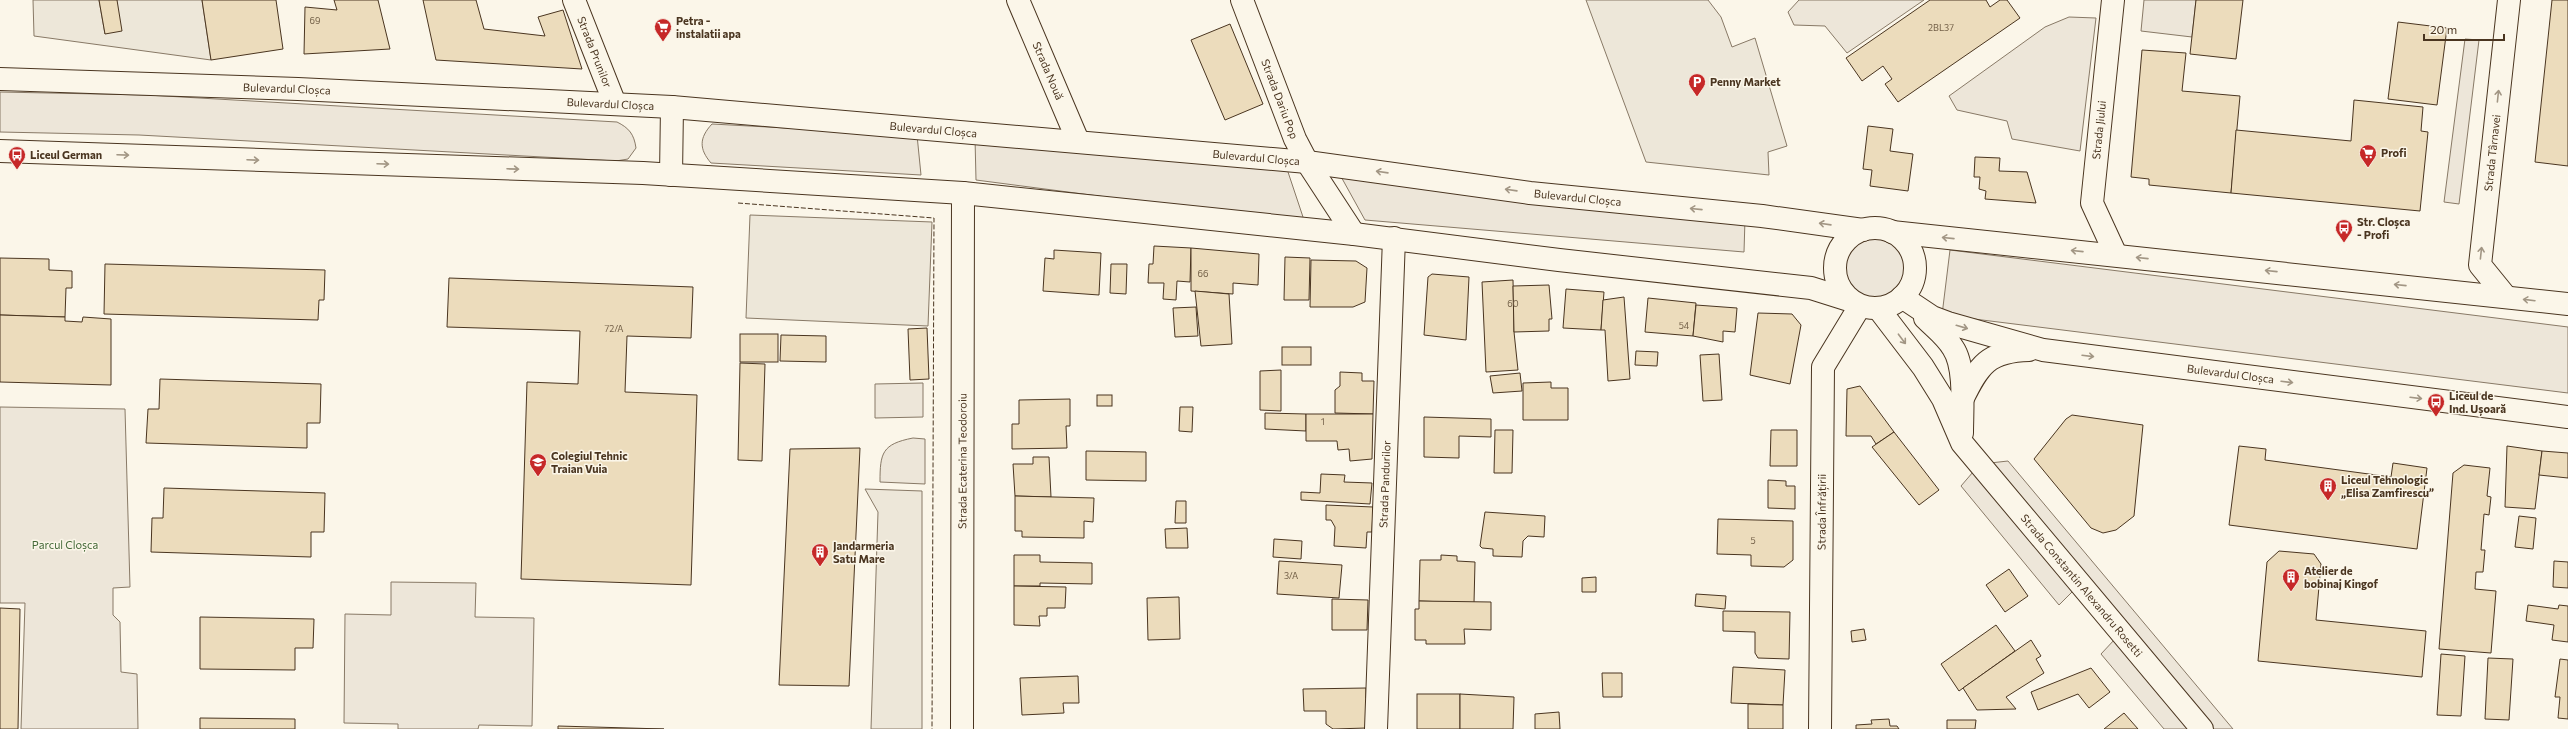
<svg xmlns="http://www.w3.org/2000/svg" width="2568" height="729" font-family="Commissioner,sans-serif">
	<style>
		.green { fill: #ede6d9; stroke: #887966 }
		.parking { fill: #ede7d9; stroke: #887966 }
		.building { fill: #ecdcbc; stroke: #4a3520 }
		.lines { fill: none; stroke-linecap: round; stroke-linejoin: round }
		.street-casing { stroke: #4a3520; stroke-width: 24 }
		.secondary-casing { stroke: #4a3520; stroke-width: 24 }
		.street { stroke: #fbf6e9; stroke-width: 22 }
		.secondary { stroke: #fbf6e9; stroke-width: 22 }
		.fence { stroke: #4a3520; stroke-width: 1; stroke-dasharray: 5 2; stroke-linecap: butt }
		.oneway { stroke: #a29684 }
		.labels { text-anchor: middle; stroke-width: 3; stroke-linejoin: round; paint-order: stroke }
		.number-label { font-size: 9px; fill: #725f47 }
		.poi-label { font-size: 11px; font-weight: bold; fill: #4a3520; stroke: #fbf6e9; text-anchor: start }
		.street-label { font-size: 11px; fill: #4a3520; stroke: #fbf6e9 }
		.park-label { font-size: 11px; fill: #436837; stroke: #fbf6e9 }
	</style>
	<rect width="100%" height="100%" fill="#fbf6e9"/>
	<g class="green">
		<polygon points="1799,0 1924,0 1847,53 1825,26 1794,25 1788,12"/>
		<polygon points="2144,0 2196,0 2192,37 2141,31"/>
		<polygon points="2069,17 2096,18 2080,151 2012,139 2007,121 1957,110 1949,96 2045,27"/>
		<polygon points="2465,39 2479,40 2459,204 2444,202"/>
		<path d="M0,92L147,95L617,122C629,128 634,134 636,148L628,159L616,161L139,135L0,132Z"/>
		<path d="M712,124L917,135L921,175L711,163C699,149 699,138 712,124Z"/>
		<polygon points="975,138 1286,166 1305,223 976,180"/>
		<polygon points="1339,173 1745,219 1744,252 1365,220"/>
		<circle cx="1874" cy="268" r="31"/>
		<polygon points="1950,250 2568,327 2568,393 1942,315"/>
		<polygon points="923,383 923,417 875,418 875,384"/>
		<polygon points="0,407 125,409 130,587 113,588 113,615 120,622 121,672 137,674 138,729 21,729 25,603 0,603"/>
		<path d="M913,438L925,439V484L880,482C880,453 882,444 913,438Z"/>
		<polygon points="2008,461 2233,729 2211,729 1990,463"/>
		<polygon points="1973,472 2075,589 2059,605 1961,486"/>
		<polygon points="391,582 476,583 475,617 534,618 532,726 479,725 478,729 398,729 398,724 344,723 345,614 391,615"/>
		<polygon points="2115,639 2189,729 2164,729 2101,654"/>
	</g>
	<g class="parking">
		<polygon points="33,0 99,0 105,34 117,0 202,0 211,60 34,36"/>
		<polygon points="1586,0 1708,0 1721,17 1732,47 1755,38 1787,146 1768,152 1769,175 1646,162"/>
		<polygon points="750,215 932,222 928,326 746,318"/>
		<polygon points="865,489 922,491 922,729 871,729 878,512"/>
	</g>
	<g class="building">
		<polygon points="99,0 117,0 122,31 105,34"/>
		<polygon points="202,0 276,0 283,49 211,60"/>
		<polygon points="334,0 378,0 390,49 304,54 305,7 337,10"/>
		<polygon points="423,0 476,0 484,29 545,36 538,17 563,10 582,69 436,60"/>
		<polygon points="1930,0 1986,0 1990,7 2000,0 2007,0 2020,18 1898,102 1885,84 1892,79 1883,66 1862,81 1846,58"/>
		<polygon points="2196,0 2243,0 2236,59 2190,54"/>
		<polygon points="2552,0 2568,0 2568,166 2535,162"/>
		<polygon points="2398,22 2447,28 2437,105 2388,99"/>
		<polygon points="1230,24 1263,104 1225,120 1191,40"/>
		<polygon points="2142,50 2186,53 2182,91 2240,96 2231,193 2149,185 2149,179 2131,177"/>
		<polygon points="2354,100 2423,107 2421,131 2428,132 2420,211 2231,193 2236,130 2351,141"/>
		<polygon points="1868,126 1893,129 1890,151 1913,154 1908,191 1870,186 1872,170 1863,169"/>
		<polygon points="1975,157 2000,158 1999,171 2027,172 2036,203 1985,199 1986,191 1979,189 1980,177 1974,177"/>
		<polygon points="1154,246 1191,248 1190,282 1177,281 1176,300 1163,299 1164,283 1148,283 1149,264 1153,264"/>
		<polygon points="1191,248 1259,254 1258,285 1233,283 1233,294 1191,291"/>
		<polygon points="1054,250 1101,253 1099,295 1043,291 1045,258 1054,259"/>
		<polygon points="1285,257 1310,258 1309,300 1284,300"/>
		<polygon points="0,258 49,259 49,270 72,271 72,288 66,288 65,317 0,315"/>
		<polygon points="1311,260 1356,261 1367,268 1365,302 1353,307 1310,307"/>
		<polygon points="105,264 325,270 324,300 319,300 318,320 104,314"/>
		<polygon points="1111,264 1127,264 1126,294 1110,293"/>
		<polygon points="1432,274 1469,277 1466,340 1424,335 1428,277"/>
		<polygon points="449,278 693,287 691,338 627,336 625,392 697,395 691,585 521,579 527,382 578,384 580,331 447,327"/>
		<polygon points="1513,280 1514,332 1518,370 1486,372 1482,282"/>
		<polygon points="1549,285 1552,319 1549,319 1549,331 1514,332 1513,286"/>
		<polygon points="1566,289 1604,292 1601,330 1563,328"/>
		<polygon points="1195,291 1229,294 1232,344 1201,346"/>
		<polygon points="1624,297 1630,379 1608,381 1605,330 1601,330 1603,300"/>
		<polygon points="1648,298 1696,303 1693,336 1645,332"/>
		<polygon points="1696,305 1737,308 1735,332 1723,331 1723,342 1693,336"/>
		<polygon points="1196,307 1198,336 1175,337 1173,308"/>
		<polygon points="1758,313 1792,314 1801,325 1790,384 1750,375"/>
		<polygon points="0,315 65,317 65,321 82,322 83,317 111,319 111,385 0,382"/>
		<polygon points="927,328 929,379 910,380 908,329"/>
		<rect x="740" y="334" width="38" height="28"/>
		<polygon points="781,335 826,336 826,362 780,361"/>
		<rect x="1282" y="347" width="29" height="18"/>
		<polygon points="1636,351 1658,352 1657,366 1635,365"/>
		<polygon points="1719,354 1722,400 1703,401 1700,355"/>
		<polygon points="740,363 765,364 762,461 738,460"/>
		<polygon points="1281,370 1281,411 1260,410 1260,371"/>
		<polygon points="1340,372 1362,373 1362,381 1374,381 1373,414 1335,413 1335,390 1340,386"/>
		<polygon points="1520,373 1522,391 1493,393 1490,376"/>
		<polygon points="160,379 321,384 320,423 307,423 307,448 146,443 148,409 159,409"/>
		<polygon points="1551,382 1551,388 1568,388 1568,420 1523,420 1523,383"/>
		<polygon points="1860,386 1894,432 1876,444 1871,436 1846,436 1847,389"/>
		<rect x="1097" y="395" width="15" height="11"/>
		<polygon points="1070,399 1070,426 1066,426 1067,448 1012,449 1012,424 1019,424 1019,400"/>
		<polygon points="1180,407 1193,407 1192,432 1179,431"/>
		<polygon points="1265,413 1306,414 1306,431 1265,429"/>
		<polygon points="1306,414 1373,414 1372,459 1350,461 1349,449 1338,450 1337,441 1306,441"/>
		<polygon points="2072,415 2143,425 2134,516 2116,530 2103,533 2091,528 2034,459 2066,419"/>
		<polygon points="1424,417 1491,419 1491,437 1459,436 1459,458 1424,457"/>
		<polygon points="1495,430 1513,430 1512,473 1494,473"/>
		<polygon points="1771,430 1797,430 1797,466 1770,466"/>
		<polygon points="1894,432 1939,490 1919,505 1872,447"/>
		<polygon points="2239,446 2266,449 2265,460 2391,477 2393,463 2427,468 2417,549 2229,525"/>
		<polygon points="2507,446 2542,451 2535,509 2505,507"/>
		<polygon points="860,448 849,686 779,685 790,449"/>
		<polygon points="1086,451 1146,452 1146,481 1086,480"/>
		<polygon points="2542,451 2568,453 2568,478 2539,475"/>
		<polygon points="1033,457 1049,457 1051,497 1015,496 1013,464 1033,464"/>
		<polygon points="2464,465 2490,468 2487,496 2491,497 2489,515 2484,514 2481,550 2485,550 2483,572 2476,572 2475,589 2496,591 2491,653 2439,649 2453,473"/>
		<polygon points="1321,474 1345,475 1344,482 1372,483 1370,504 1301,500 1301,492 1320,493"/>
		<polygon points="1768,480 1786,481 1786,486 1795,486 1795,509 1768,508"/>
		<polygon points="164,488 325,493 324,532 311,532 311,557 151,552 152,518 163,518"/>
		<polygon points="1015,496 1094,498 1093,522 1084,521 1084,538 1022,537 1022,531 1015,531"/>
		<polygon points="1176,501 1186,501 1186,523 1175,523"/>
		<polygon points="1326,505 1373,507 1372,532 1367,532 1366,548 1334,546 1335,527 1331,520 1326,520"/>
		<polygon points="1485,512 1545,516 1544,537 1528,536 1523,541 1522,557 1493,556 1493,549 1482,548 1480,546"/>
		<polygon points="2519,516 2536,518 2533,549 2515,547"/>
		<polygon points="1718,519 1793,521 1793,560 1784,567 1751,566 1751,555 1717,554"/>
		<polygon points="1187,528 1188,548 1166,548 1165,529"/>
		<polygon points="1274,539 1302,541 1301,559 1273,557"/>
		<polygon points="2279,551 2314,554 2321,564 2316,620 2426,631 2422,677 2258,661 2267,562"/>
		<polygon points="1014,555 1040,555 1040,562 1092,563 1092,584 1040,583 1040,586 1014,586"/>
		<polygon points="1441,555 1457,556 1457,561 1475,562 1474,603 1419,601 1420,560 1441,560"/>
		<polygon points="1279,561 1342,565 1339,598 1277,594"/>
		<polygon points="2554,561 2568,562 2568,588 2553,587"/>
		<polygon points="2009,569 2028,596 2005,612 1986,585"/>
		<polygon points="1596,577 1596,592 1582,592 1582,578"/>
		<polygon points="1014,586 1066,587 1065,608 1047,608 1047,616 1039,616 1040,626 1014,625"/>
		<polygon points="1696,594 1726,596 1725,609 1695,606"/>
		<polygon points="1179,597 1180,639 1148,640 1147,598"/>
		<polygon points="1332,599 1368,600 1367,630 1332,630"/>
		<polygon points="1419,601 1491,602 1491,630 1464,629 1465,644 1426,644 1426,640 1415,640 1415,609 1419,609"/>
		<polygon points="2528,605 2558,609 2559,605 2568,606 2568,642 2552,640 2554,625 2526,621"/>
		<polygon points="0,608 20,609 18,729 0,729"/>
		<polygon points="1723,611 1790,612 1789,659 1758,658 1755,653 1755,632 1723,631"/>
		<polygon points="200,617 314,619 313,648 295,648 295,670 200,669"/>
		<polygon points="1996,625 2015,651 1959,691 1941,664"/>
		<polygon points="1864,629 1866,640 1852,642 1851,631"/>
		<polygon points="2031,640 2041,656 2036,659 2044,673 2006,697 2016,709 1977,710 1963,688"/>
		<polygon points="2441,654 2465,656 2461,716 2437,715"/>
		<polygon points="2488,658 2513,659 2509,720 2485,719"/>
		<polygon points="2560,659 2568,660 2568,719 2558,718 2560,697 2555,697"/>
		<polygon points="1733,667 1785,670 1783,705 1731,703"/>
		<polygon points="2091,668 2110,692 2089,708 2078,694 2038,710 2031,692"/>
		<polygon points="1602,673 1622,673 1622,697 1603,697"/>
		<polygon points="1078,676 1079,703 1063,703 1064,713 1022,715 1020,678"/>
		<polygon points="1366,688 1366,698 1368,698 1367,728 1333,729 1326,724 1326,711 1304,711 1303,689"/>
		<rect x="1417" y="694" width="43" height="35"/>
		<polygon points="1460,694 1514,697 1513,729 1460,729"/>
		<polygon points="1748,704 1783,705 1783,729 1748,729"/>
		<polygon points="1559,712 1560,729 1535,729 1535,714"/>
		<polygon points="2124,713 2138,729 2104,729"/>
		<polygon points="200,718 295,719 295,729 200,729"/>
		<polygon points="1889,719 1890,726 1897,726 1899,729 1856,729 1856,725 1872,724 1871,720"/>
		<polygon points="1947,720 1976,720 1975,729 1947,729"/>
		<polygon points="558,726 664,729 558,729"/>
	</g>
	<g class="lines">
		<g class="street-casing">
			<g id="street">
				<path id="s1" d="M574,0L615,104"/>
				<path id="s2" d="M1018,0L1078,141"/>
				<polyline points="2113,0 2092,203 2116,255"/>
				<polyline points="671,175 672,107"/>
				<path id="s3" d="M2506,297L2480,265L2509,0"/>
				<path id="s4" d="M962,729L963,193"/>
				<path id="s5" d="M1376,729L1394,238"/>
				<path id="s6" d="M1820,729L1823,367L1860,306"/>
			</g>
		</g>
		<g class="secondary-casing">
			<g id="secondary">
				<path id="s7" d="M1242,0L1295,139L1307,162L1354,234"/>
				<path id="s8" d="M0,79L298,89L672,107L1307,162L1530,193L1762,216L1863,230"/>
				<polyline points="0,151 643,173 963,193 1354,234 1559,260 1811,288 1849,300"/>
				<circle cx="1875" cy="268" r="40"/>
				<polyline points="1892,232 2568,304"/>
				<path id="s9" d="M1902,297L1932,317L1948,323L2043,350L2568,417"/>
				<path id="s10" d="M1878,308L1923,367L1943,399L1962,443L2202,729"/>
				<path d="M1925,318C1935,328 1946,336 1953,348C1966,367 1962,410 1962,433"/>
				<path d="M1962,400C1979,365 1988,351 2029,350"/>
			</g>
		</g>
		<use href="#street" class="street"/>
		<use href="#secondary" class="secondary"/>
		<polyline class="fence" points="738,203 934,218 932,729"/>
	</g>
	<defs><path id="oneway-shaft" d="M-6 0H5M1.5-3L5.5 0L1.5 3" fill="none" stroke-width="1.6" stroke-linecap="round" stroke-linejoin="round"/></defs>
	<g class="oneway">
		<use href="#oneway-shaft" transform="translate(2498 96) rotate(-84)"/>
		<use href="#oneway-shaft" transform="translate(123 155) rotate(2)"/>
		<use href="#oneway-shaft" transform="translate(253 160) rotate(2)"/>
		<use href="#oneway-shaft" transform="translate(383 164) rotate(2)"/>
		<use href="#oneway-shaft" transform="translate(513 169) rotate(2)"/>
		<use href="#oneway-shaft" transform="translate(1382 172) rotate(-172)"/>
		<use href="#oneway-shaft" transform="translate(1511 190) rotate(-172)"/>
		<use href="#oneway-shaft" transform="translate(1696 209) rotate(-174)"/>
		<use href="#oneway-shaft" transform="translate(1825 224) rotate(-172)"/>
		<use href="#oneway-shaft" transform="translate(1948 238) rotate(-174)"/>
		<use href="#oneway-shaft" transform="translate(2077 251) rotate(-174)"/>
		<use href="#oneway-shaft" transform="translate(2481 253) rotate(-84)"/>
		<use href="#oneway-shaft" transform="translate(2142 258) rotate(-174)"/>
		<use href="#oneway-shaft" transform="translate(2271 271) rotate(-174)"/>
		<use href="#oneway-shaft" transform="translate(2400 285) rotate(-174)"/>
		<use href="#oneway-shaft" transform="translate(2529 300) rotate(-173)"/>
		<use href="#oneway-shaft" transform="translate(1962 327) rotate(16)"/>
		<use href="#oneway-shaft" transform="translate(1902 339) rotate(53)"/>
		<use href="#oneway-shaft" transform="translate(2088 356) rotate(7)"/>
		<use href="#oneway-shaft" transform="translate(2287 382) rotate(7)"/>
		<use href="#oneway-shaft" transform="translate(2416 398) rotate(7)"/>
	</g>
	<defs>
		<g id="supermarket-pin" transform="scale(0.9)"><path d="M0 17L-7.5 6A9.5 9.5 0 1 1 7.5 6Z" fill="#c62828" stroke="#fbf6e9"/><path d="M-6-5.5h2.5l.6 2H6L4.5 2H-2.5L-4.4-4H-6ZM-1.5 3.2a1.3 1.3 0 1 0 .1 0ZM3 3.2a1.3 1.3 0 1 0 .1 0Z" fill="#fff"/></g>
		<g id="parking-pin" transform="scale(0.9)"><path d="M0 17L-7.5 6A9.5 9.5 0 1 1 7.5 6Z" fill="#c62828" stroke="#fbf6e9"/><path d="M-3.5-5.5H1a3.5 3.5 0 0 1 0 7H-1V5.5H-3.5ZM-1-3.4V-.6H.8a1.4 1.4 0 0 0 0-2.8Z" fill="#fff"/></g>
		<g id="bus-pin" transform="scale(0.9)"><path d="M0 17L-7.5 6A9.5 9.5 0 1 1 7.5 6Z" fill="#c62828" stroke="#fbf6e9"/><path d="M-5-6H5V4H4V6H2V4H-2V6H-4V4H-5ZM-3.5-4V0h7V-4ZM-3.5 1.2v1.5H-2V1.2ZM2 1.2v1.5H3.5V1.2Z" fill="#fff"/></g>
		<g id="school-pin" transform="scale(0.9)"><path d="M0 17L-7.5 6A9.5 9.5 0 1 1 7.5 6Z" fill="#c62828" stroke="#fbf6e9"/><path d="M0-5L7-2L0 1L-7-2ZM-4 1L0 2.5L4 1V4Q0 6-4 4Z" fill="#fff"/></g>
		<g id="building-pin" transform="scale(0.9)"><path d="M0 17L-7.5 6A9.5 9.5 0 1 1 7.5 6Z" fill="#c62828" stroke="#fbf6e9"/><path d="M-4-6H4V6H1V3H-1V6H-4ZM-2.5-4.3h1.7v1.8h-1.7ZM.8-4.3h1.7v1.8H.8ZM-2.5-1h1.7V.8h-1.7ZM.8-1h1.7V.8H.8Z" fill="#fff"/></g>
	</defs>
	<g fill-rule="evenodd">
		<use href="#supermarket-pin" x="663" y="27"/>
		<use href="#parking-pin" x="1697" y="82"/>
		<use href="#supermarket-pin" x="2368" y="153"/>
		<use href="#bus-pin" x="17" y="155"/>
		<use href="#bus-pin" x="2344" y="228"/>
		<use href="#bus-pin" x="2436" y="402"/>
		<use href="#school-pin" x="538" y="462"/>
		<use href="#building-pin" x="2328" y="486"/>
		<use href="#building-pin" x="820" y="552"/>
		<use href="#building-pin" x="2291" y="577"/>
	</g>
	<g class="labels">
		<g class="number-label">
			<text x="315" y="24">69</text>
			<text x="1941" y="31">2BL37</text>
			<text x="1203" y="277">66</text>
			<text x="1513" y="307">60</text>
			<text x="1684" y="329">54</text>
			<text x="614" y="332">72/A</text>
			<text x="1323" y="425">1</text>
			<text x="1753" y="544">5</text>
			<text x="1291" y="579">3/A</text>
		</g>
		<g class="poi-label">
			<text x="676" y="25">Petra -<tspan x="676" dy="13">instalatii apa</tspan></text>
			<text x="1710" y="86">Penny Market</text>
			<text x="2381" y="157">Profi</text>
			<text x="30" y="159">Liceul German</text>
			<text x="2357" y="226">Str. Cloșca<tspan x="2357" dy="13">- Profi</tspan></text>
			<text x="2449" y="400">Liceul de<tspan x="2449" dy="13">Ind. Ușoară</tspan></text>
			<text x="551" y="460">Colegiul Tehnic<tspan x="551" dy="13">Traian Vuia</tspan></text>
			<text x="2341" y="484">Liceul Tehnologic<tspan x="2341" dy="13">„Elisa Zamfirescu”</tspan></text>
			<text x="833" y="550">Jandarmeria<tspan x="833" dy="13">Satu Mare</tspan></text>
			<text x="2304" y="575">Atelier de<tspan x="2304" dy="13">bobinaj Kingof</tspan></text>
		</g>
		<g class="street-label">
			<text dy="4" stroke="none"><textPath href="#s1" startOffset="56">Strada Prunilor</textPath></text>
			<text dy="4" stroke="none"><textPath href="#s2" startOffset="77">Strada Nouă</textPath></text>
			<text dy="4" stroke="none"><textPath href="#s8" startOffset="287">Bulevardul Cloșca</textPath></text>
			<text dy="4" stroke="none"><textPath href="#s7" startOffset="106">Strada Dariu Pop</textPath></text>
			<text dy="4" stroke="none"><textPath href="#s8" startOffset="611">Bulevardul Cloșca</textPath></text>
			<text dy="4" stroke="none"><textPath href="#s8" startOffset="935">Bulevardul Cloșca</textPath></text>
			<text transform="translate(2099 130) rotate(-84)" y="4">Strada Jiului</text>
			<text dy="4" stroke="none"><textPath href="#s3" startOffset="154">Strada Târnavei</textPath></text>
			<text dy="4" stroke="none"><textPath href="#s8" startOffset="1259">Bulevardul Cloșca</textPath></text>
			<text dy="4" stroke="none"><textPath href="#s8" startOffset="1583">Bulevardul Cloșca</textPath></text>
			<text dy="4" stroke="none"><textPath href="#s9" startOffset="341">Bulevardul Cloșca</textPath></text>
			<text dy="4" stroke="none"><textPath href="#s4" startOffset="268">Strada Ecaterina Teodoroiu</textPath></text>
			<text dy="4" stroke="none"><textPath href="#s5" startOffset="245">Strada Pandurilor</textPath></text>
			<text dy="4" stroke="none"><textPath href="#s6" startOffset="217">Strada Înfrățirii</textPath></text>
			<text dy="4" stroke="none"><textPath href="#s10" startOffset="346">Strada Constantin Alexandru Rosetti</textPath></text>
		</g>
		<g class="park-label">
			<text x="65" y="549">Parcul Cloșca</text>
		</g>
	</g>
	<path d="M2424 34v6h80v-6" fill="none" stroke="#4a3520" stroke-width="2"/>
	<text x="2430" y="34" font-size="12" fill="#4a3520" stroke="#fbf6e9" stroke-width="3" paint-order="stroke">20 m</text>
</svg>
